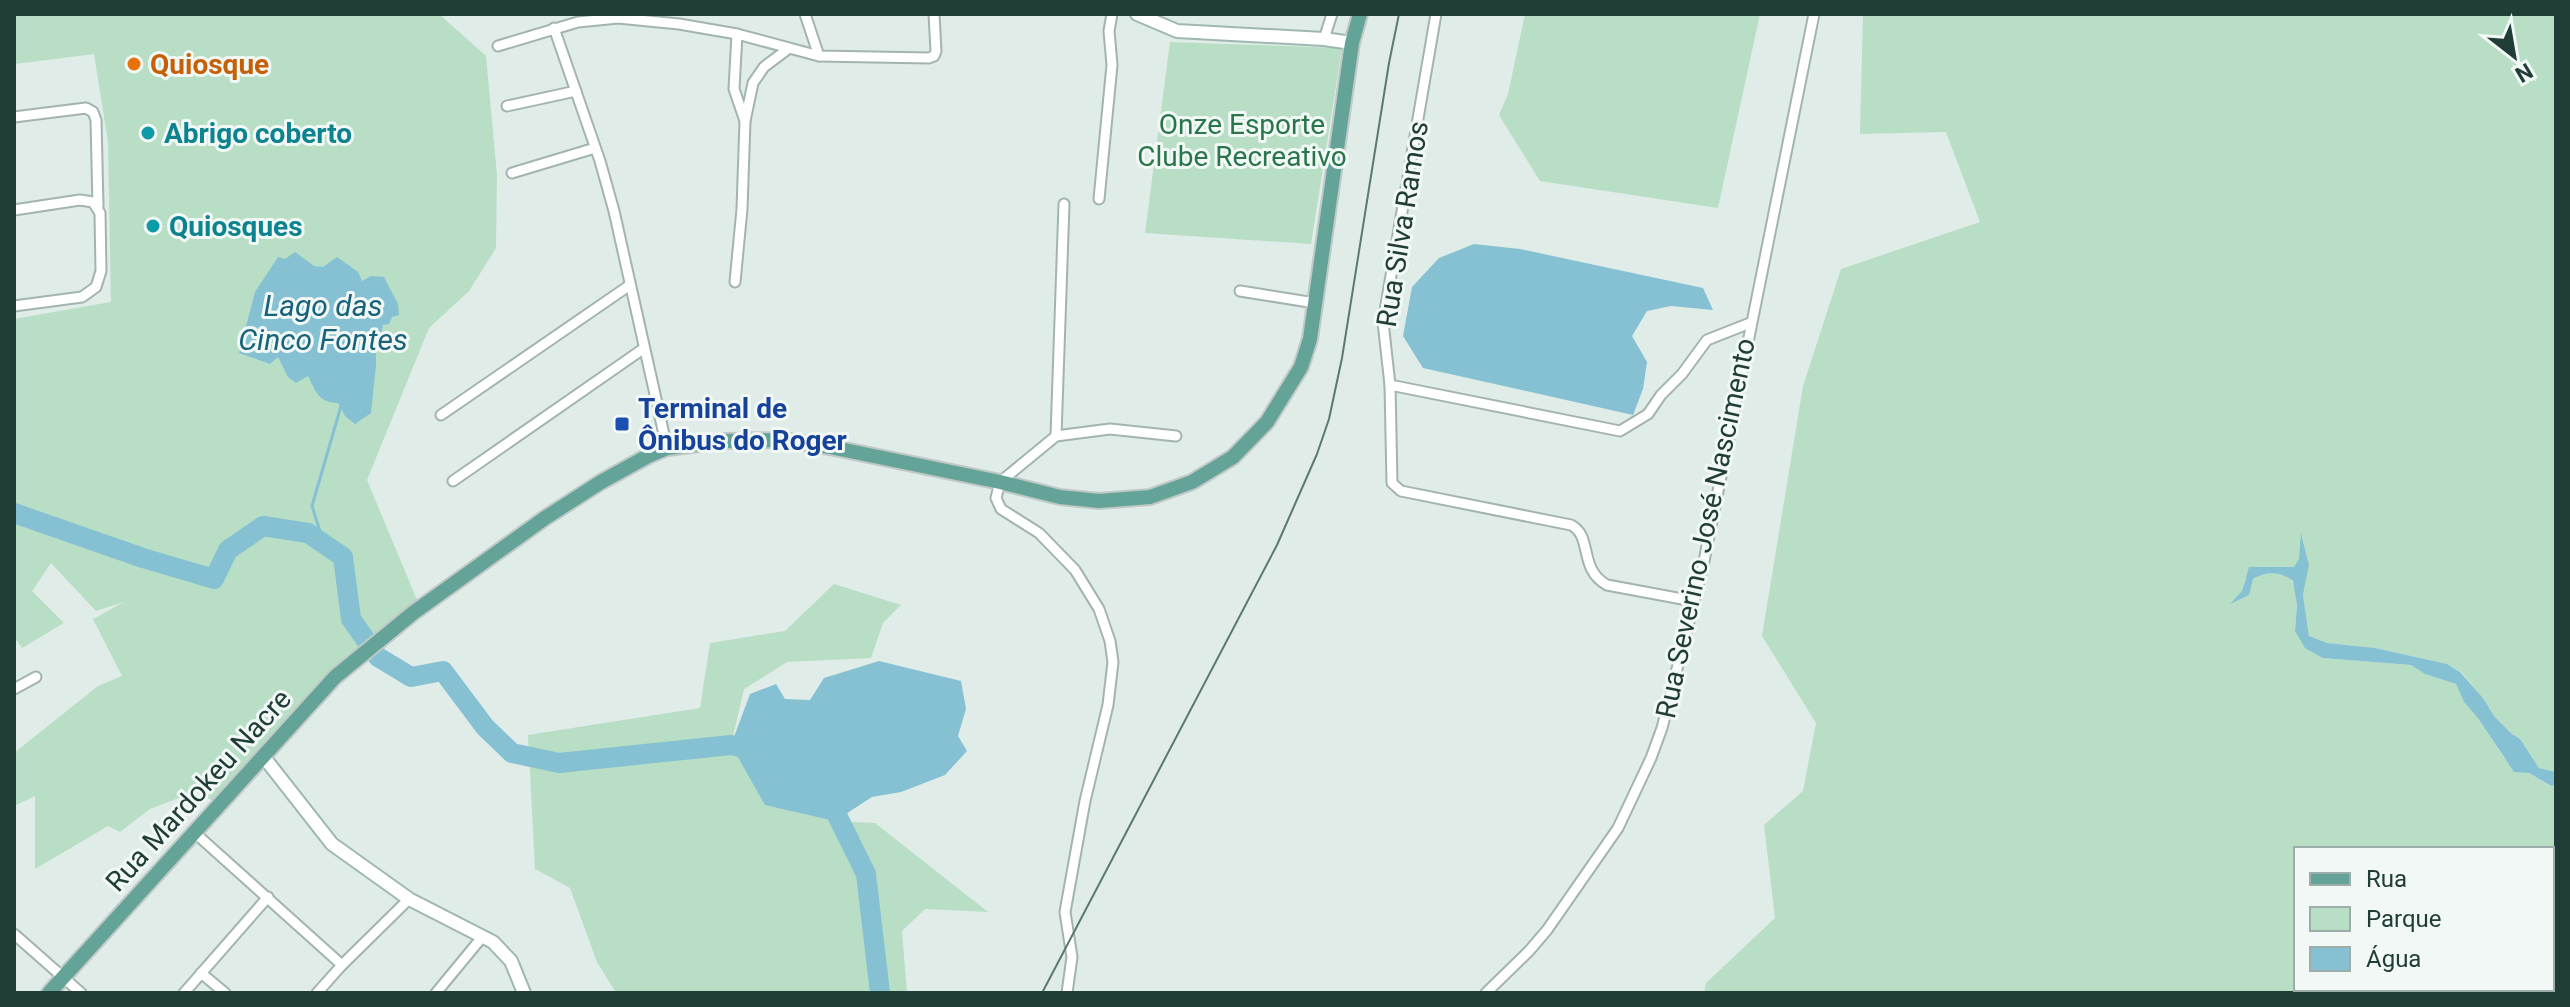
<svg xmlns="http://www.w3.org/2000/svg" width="2570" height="1007" font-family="Roboto,sans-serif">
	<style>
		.green { fill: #b8dec5; fill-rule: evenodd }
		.water { fill: #85c1d3 }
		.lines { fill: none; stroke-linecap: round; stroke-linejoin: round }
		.stream { stroke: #85c1d3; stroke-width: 3 }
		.river { stroke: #85c1d3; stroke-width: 20 }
		.street-casing { stroke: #a3b4af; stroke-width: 13 }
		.secondary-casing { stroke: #9eb8b1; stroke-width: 16 }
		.primary-casing { stroke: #c1c9c7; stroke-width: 18 }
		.street { stroke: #fff; stroke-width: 9 }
		.secondary { stroke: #fff; stroke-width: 12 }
		.primary { stroke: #63a398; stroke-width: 14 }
		.tram { stroke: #5a7973; stroke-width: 2 }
		.food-dot { fill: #e8710a; stroke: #f1f8f5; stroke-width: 3 }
		.culture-dot { fill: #0f9aa8; stroke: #f1f8f5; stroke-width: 3 }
		.transit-dot { fill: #1a4fb4; stroke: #f1f8f5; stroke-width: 3 }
		.labels { text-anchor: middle; stroke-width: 6; stroke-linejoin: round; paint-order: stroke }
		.food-label { font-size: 28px; font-weight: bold; fill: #c56008; stroke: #f1f8f5; text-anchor: start }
		.park-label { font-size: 28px; fill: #29754c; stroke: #f1f8f5 }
		.culture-label { font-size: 28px; font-weight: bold; fill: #0d838f; stroke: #f1f8f5; text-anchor: start }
		.street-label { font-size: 28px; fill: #203d37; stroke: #f1f8f5 }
		.transit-label { font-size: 28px; font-weight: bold; fill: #164399; stroke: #f1f8f5; text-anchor: start }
		.water-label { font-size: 30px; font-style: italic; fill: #18637b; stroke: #f1f8f5 }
	</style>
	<rect width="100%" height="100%" fill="#e0ece7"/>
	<g class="green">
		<polygon points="14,14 439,14 486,56 497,175 496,248 469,291 429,328 367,480 422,612 345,665 216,803 197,791 150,809 120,832 108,826 35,869 35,796 14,806 14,753 98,686 122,676 93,619 124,602 96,611 51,563 32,591 64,623 22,648 14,637 14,319 111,302 108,142 94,54 14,64"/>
		<polygon points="1525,14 1760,14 1718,208 1540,181 1499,115 1508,94"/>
		<path d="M1863,14H2556V772L2539,768L2520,739L2512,734L2494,716L2483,698L2461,672L2447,664L2375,648L2327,643L2309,636L2303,595L2309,565L2302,536L2299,559L2294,568L2266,567L2245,578L2242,591L2232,602L2248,595L2253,579C2261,574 2267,573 2278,573C2303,575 2296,613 2295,631L2323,658L2411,665L2425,674L2456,684L2464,702L2478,717L2504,758L2550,786L2556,785V993H1704L1706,983L1775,918L1764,825L1803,791L1816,723L1762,636L1803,386L1841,269L1980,222L1946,132L1860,134ZM2296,849H2552V989H2296Z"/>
		<polygon points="1170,42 1342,48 1311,244 1145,233"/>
		<polygon points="834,584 901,605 883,623 871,658 787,662 744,689 731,745 835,821 875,823 988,912 925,909 902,931 907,993 616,993 597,962 570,888 535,869 528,735 700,708 710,643 785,631"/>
	</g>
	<g class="water">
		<polygon points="1474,244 1520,249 1703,288 1713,310 1671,306 1647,311 1632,336 1647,362 1643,389 1633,415 1423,368 1403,336 1412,287 1439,258"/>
		<path d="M295,252L314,266L323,267L337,257L358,272L362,281L371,276L384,277L398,304L399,315L392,317L389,324L383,325L381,336L376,344V365L371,413L355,424L345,416L338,403C318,402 316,392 308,376L296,383L288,377L278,357L270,364L239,353L255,292L278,257L285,259Z"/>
		<path d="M2301,533L2309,565L2303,595L2309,636L2327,643L2375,648L2447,664L2460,672L2483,698L2494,716L2512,734L2520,739L2539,768L2556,772V785L2551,786L2529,773L2514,772L2478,718L2464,702L2456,684L2425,674L2411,665L2323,658L2305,648L2295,631L2297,605L2293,581C2281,571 2266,571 2253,579L2249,595L2230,604L2242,591L2249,567H2294L2299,559Z"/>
		<polygon points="879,661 961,681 966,709 958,736 967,751 945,775 901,792 872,797 835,821 765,805 731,745 750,694 776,684 785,699 810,700 824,678"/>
	</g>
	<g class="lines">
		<polyline class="stream" points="324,544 312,506 341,406"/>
		<g class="river">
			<polyline points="14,513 143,558 214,579 228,550 263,526 308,533 343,557 351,619 378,657 411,677 443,671 485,727 512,753 559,763 731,745 758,751"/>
			<polyline points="828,797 866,874 880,993"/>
		</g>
		<g class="street-casing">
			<g id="street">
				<polyline points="805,14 819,56"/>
				<path d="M1436,14L1383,322L1390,385L1392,483L1401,491L1571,525C1593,536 1578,569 1607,585L1693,601"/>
				<polyline points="554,28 600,161 614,211 667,448"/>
				<polyline points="737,34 734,89 745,121"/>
				<polyline points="1324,39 1332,14"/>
				<polyline points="498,46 578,22 618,18 679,24 737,34 819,56 929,58 934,56 936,51 934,14"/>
				<polyline points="507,106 576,91"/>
				<polyline points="14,117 86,108 93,112 96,120 98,206"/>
				<polyline points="512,173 595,148"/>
				<polyline points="1099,199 1112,65 1109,31 1112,14"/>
				<polyline points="14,210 80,200 93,202 100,213 101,271 96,287 82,297 14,306"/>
				<polyline points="735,282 742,209 745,121 753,83 764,67 788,49"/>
				<polyline points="1240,291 1315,303"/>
				<polyline points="1390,385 1620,431 1648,414 1661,395 1682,374 1707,340 1750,323"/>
				<polyline points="441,415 630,285"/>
				<polyline points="1056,436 1064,204"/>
				<polyline points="453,481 643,349"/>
				<polyline points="14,689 36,677"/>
				<polyline points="195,833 342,965"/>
				<polyline points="14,934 81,993"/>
				<polyline points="201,973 225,993"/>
				<polyline points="184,993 268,897"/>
				<polyline points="317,993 342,965 409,899"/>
				<polyline points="436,993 483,936"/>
				<polyline points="1067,993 1072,957 1065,912 1085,801 1108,705 1113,662 1110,641 1099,609 1075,570 1039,533 1001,509 996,498 1000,482 1056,436 1110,429 1176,436"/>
				<polyline points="1486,993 1529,951 1547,930 1618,828 1651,758 1662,728 1703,566 1814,14"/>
			</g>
		</g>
		<g class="secondary-casing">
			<g id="secondary">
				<polyline points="1137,14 1177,31 1324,39 1352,43"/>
				<polyline points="263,756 332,844 409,899 493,942 511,961 524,993"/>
			</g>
		</g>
		<g class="primary-casing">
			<polyline id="primary" points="49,993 335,677 413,613 545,518 601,482 648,456 667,448 724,441 783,440 830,447 1000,482 1060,497 1099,501 1150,497 1192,482 1233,457 1267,422 1301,367 1310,339 1352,43 1360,14"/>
		</g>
		<use href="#street" class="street"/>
		<use href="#secondary" class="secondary"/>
		<use href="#primary" class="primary"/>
		<polyline class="tram" points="1042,993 1277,545 1317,454 1329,419 1342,358 1389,63 1399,14"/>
	</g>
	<circle class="food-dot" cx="134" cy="64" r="8"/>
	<g class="culture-dot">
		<circle cx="148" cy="133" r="8"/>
		<circle cx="153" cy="226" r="8"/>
	</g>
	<rect class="transit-dot" x="614" y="416" width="16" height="16" rx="4"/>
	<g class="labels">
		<g class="food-label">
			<text x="150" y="74">Quiosque</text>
		</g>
		<g class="park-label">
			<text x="1242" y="134">Onze Esporte<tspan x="1242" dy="32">Clube Recreativo</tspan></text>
		</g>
		<g class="culture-label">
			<text x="164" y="143">Abrigo coberto</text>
			<text x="169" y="236">Quiosques</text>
		</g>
		<g class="street-label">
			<text transform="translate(1402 224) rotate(-81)" y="10">Rua Silva Ramos</text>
			<text transform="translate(1705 528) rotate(-78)" y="10">Rua Severino José Nascimento</text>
			<text transform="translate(198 790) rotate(-48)" y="10">Rua Mardokeu Nacre</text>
		</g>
		<g class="transit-label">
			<text x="638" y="418">Terminal de<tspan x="638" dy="32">Ônibus do Roger</tspan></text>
		</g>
		<g class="water-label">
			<text x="323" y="316">Lago das<tspan x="323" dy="34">Cinco Fontes</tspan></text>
		</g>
	</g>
	<rect width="2570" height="1007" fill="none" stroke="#203d37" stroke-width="32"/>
	<rect x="2294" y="847" width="260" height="144" fill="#f1f8f5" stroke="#9dada9" stroke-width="2"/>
	<rect x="2310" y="873" width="40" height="12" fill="#63a398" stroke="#9dada9" stroke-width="2"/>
	<text x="2366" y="887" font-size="24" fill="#203d37">Rua</text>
	<rect x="2310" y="907" width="40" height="24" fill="#b8dec5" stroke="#9dada9" stroke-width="2"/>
	<text x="2366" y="927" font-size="24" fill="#203d37">Parque</text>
	<rect x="2310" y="947" width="40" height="24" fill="#85c1d3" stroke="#9dada9" stroke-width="2"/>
	<text x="2366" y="967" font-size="24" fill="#203d37">Água</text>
	<g transform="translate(2514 56) rotate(149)" stroke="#f1f8f5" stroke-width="6" paint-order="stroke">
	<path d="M0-6L14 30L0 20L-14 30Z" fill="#203d37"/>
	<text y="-12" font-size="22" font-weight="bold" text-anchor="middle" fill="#203d37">N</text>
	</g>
</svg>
